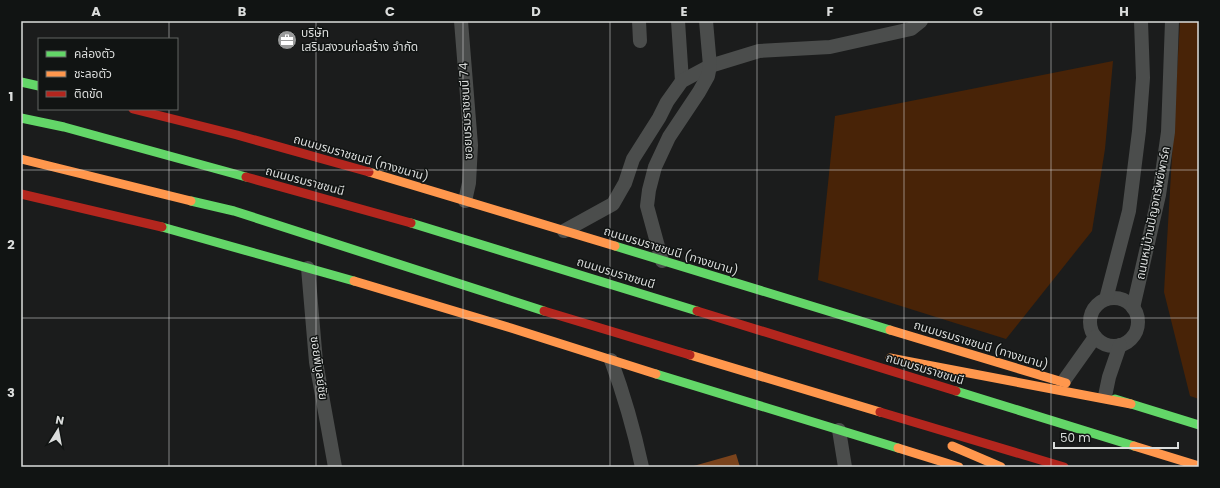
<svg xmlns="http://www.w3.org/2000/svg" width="1220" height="488" font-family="Poppins,'Noto Sans Thai',sans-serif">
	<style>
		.green { fill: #482307 }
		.water { fill: #7a431c }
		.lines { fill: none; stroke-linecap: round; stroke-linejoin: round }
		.street { stroke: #4b4d4c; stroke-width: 14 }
		.fast { stroke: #63d668; stroke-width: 9 }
		.slow { stroke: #ff974d; stroke-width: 9 }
		.jam { stroke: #b3261e; stroke-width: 9 }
		.grid { fill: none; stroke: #dbdddc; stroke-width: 1; stroke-opacity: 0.55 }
		.labels { text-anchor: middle; stroke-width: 3; stroke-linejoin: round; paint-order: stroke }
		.poi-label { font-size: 12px; fill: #dbdddc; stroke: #111413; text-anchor: start }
		.street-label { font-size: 12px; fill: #dbdddc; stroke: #111413 }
		.neatline { fill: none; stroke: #dbdddc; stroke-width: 1.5 }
		.grid-label { font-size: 13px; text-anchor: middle; font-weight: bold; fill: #dbdddc }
	</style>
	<rect width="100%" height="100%" fill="#1b1c1c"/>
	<g class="green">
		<polygon points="1180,21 1199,21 1199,399 1190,396 1164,292"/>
		<polygon points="1113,61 1105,149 1092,231 1006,339 818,280 835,116"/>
	</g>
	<polygon class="water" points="736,454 740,467 690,467"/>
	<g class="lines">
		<g class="street">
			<polyline points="461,21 471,145 469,183 465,201"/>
			<polyline points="639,21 640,41"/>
			<polyline points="678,21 682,81"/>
			<polyline points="564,231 613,204 625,183 633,159 659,118 667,102 682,81 710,66 759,51 830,47 911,29 921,21"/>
			<polyline points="662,261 647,206 649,190 655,167 669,137 699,92 708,76 710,66 706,21"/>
			<polyline points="308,268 316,362 335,467"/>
			<circle cx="1114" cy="322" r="24"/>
			<polyline points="1106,299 1129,211 1139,131 1143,78 1141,21"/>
			<polyline points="1133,308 1159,195 1168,132 1172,21"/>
			<path d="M611,360C624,395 634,430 642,467"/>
			<polyline points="1063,382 1095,337"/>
			<polyline points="1105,396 1109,377 1120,345"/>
			<polyline points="839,430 845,467"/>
		</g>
		<g class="fast">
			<polyline points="21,82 39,86"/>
			<polyline points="21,118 64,127 246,177"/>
			<polyline points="191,201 234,211 544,311"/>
			<polyline points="411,223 697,311"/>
			<polyline points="162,227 354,281"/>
			<polyline points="615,246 890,330"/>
			<polyline points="656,374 898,448"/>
			<polyline points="956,391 1134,446"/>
			<polyline points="1115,399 1199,425"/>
		</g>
		<g class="slow">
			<polyline points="21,159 191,201"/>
			<polyline points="369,172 615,246"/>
			<polyline points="354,281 511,328 656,374"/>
			<polyline points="890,330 1066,383"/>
			<polyline points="690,355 880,412"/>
			<polyline points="890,358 1131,404"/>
			<polyline points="952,446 1001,467"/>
			<polyline points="1134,446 1199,466"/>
			<polyline points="898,448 959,467"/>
		</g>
		<g class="jam">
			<polyline points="133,109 237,135 369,172"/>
			<polyline points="246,177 411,223"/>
			<polyline points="21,194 162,227"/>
			<polyline points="544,311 690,355"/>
			<polyline points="697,311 956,391"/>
			<polyline points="880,412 1064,467"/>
		</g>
	</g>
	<path class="grid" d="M169,21V39M316,21V467M463,21V467M610,21V467M757,21V467M904,21V467M1051,21V467M169,109V467M21,170H1199M21,318H1199"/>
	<defs>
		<g id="office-disc" transform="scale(1)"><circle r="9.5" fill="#989999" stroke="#111413"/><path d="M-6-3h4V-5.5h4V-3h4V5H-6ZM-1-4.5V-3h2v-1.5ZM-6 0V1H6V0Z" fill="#fff"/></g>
	</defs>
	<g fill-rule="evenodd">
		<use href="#office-disc" x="287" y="40"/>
	</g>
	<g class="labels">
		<g class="poi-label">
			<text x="301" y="37">บริษัท<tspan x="301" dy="14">เสริมสงวนก่อสร้าง จำกัด</tspan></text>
		</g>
		<g class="street-label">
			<text transform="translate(466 111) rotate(-93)" y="4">ซอยบรมราชชนนี 74</text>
			<text transform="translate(361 158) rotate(16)" y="4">ถนนบรมราชชนนี (ทางขนาน)</text>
			<text transform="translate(305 181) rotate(15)" y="4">ถนนบรมราชชนนี</text>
			<text transform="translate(1153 213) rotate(-79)" y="4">ถนนหมู่บ้านปัญจทรัพย์พาร์ค</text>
			<text transform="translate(671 251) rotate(17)" y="4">ถนนบรมราชชนนี (ทางขนาน)</text>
			<text transform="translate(616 273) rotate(17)" y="4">ถนนบรมราชชนนี</text>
			<text transform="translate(981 345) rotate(17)" y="4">ถนนบรมราชชนนี (ทางขนาน)</text>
			<text transform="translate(319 368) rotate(82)" y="4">ซอยพิบูลย์ชัย</text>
			<text transform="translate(925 369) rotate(17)" y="4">ถนนบรมราชชนนี</text>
		</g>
	</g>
	<rect width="1220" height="488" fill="none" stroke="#111413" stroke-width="44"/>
	<rect x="38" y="38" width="140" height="72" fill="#111413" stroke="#626463"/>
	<rect x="46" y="51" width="20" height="6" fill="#63d668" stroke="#626463"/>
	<text x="74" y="58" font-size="12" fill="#dbdddc">คล่องตัว</text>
	<rect x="46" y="71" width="20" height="6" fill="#ff974d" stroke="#626463"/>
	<text x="74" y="78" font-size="12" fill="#dbdddc">ชะลอตัว</text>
	<rect x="46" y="91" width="20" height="6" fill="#b3261e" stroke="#626463"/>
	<text x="74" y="98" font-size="12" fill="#dbdddc">ติดขัด</text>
	<g transform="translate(58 430) rotate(11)" stroke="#111413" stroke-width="3" paint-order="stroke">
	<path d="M0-3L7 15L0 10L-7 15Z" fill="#dbdddc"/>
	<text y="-6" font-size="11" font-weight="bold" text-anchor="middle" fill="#dbdddc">N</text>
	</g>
	<path d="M1054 442v6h124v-6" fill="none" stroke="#dbdddc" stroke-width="2"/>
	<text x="1060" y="442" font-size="12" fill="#dbdddc" stroke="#111413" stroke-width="3" paint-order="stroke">50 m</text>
	<rect x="22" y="22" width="1176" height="444" class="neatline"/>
	<g class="grid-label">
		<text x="96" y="16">A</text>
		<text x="242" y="16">B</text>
		<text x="390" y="16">C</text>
		<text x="536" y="16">D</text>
		<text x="684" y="16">E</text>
		<text x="830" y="16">F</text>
		<text x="978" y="16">G</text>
		<text x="1124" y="16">H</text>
		<text x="11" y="101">1</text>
		<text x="11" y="249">2</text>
		<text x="11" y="397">3</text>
	</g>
</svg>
